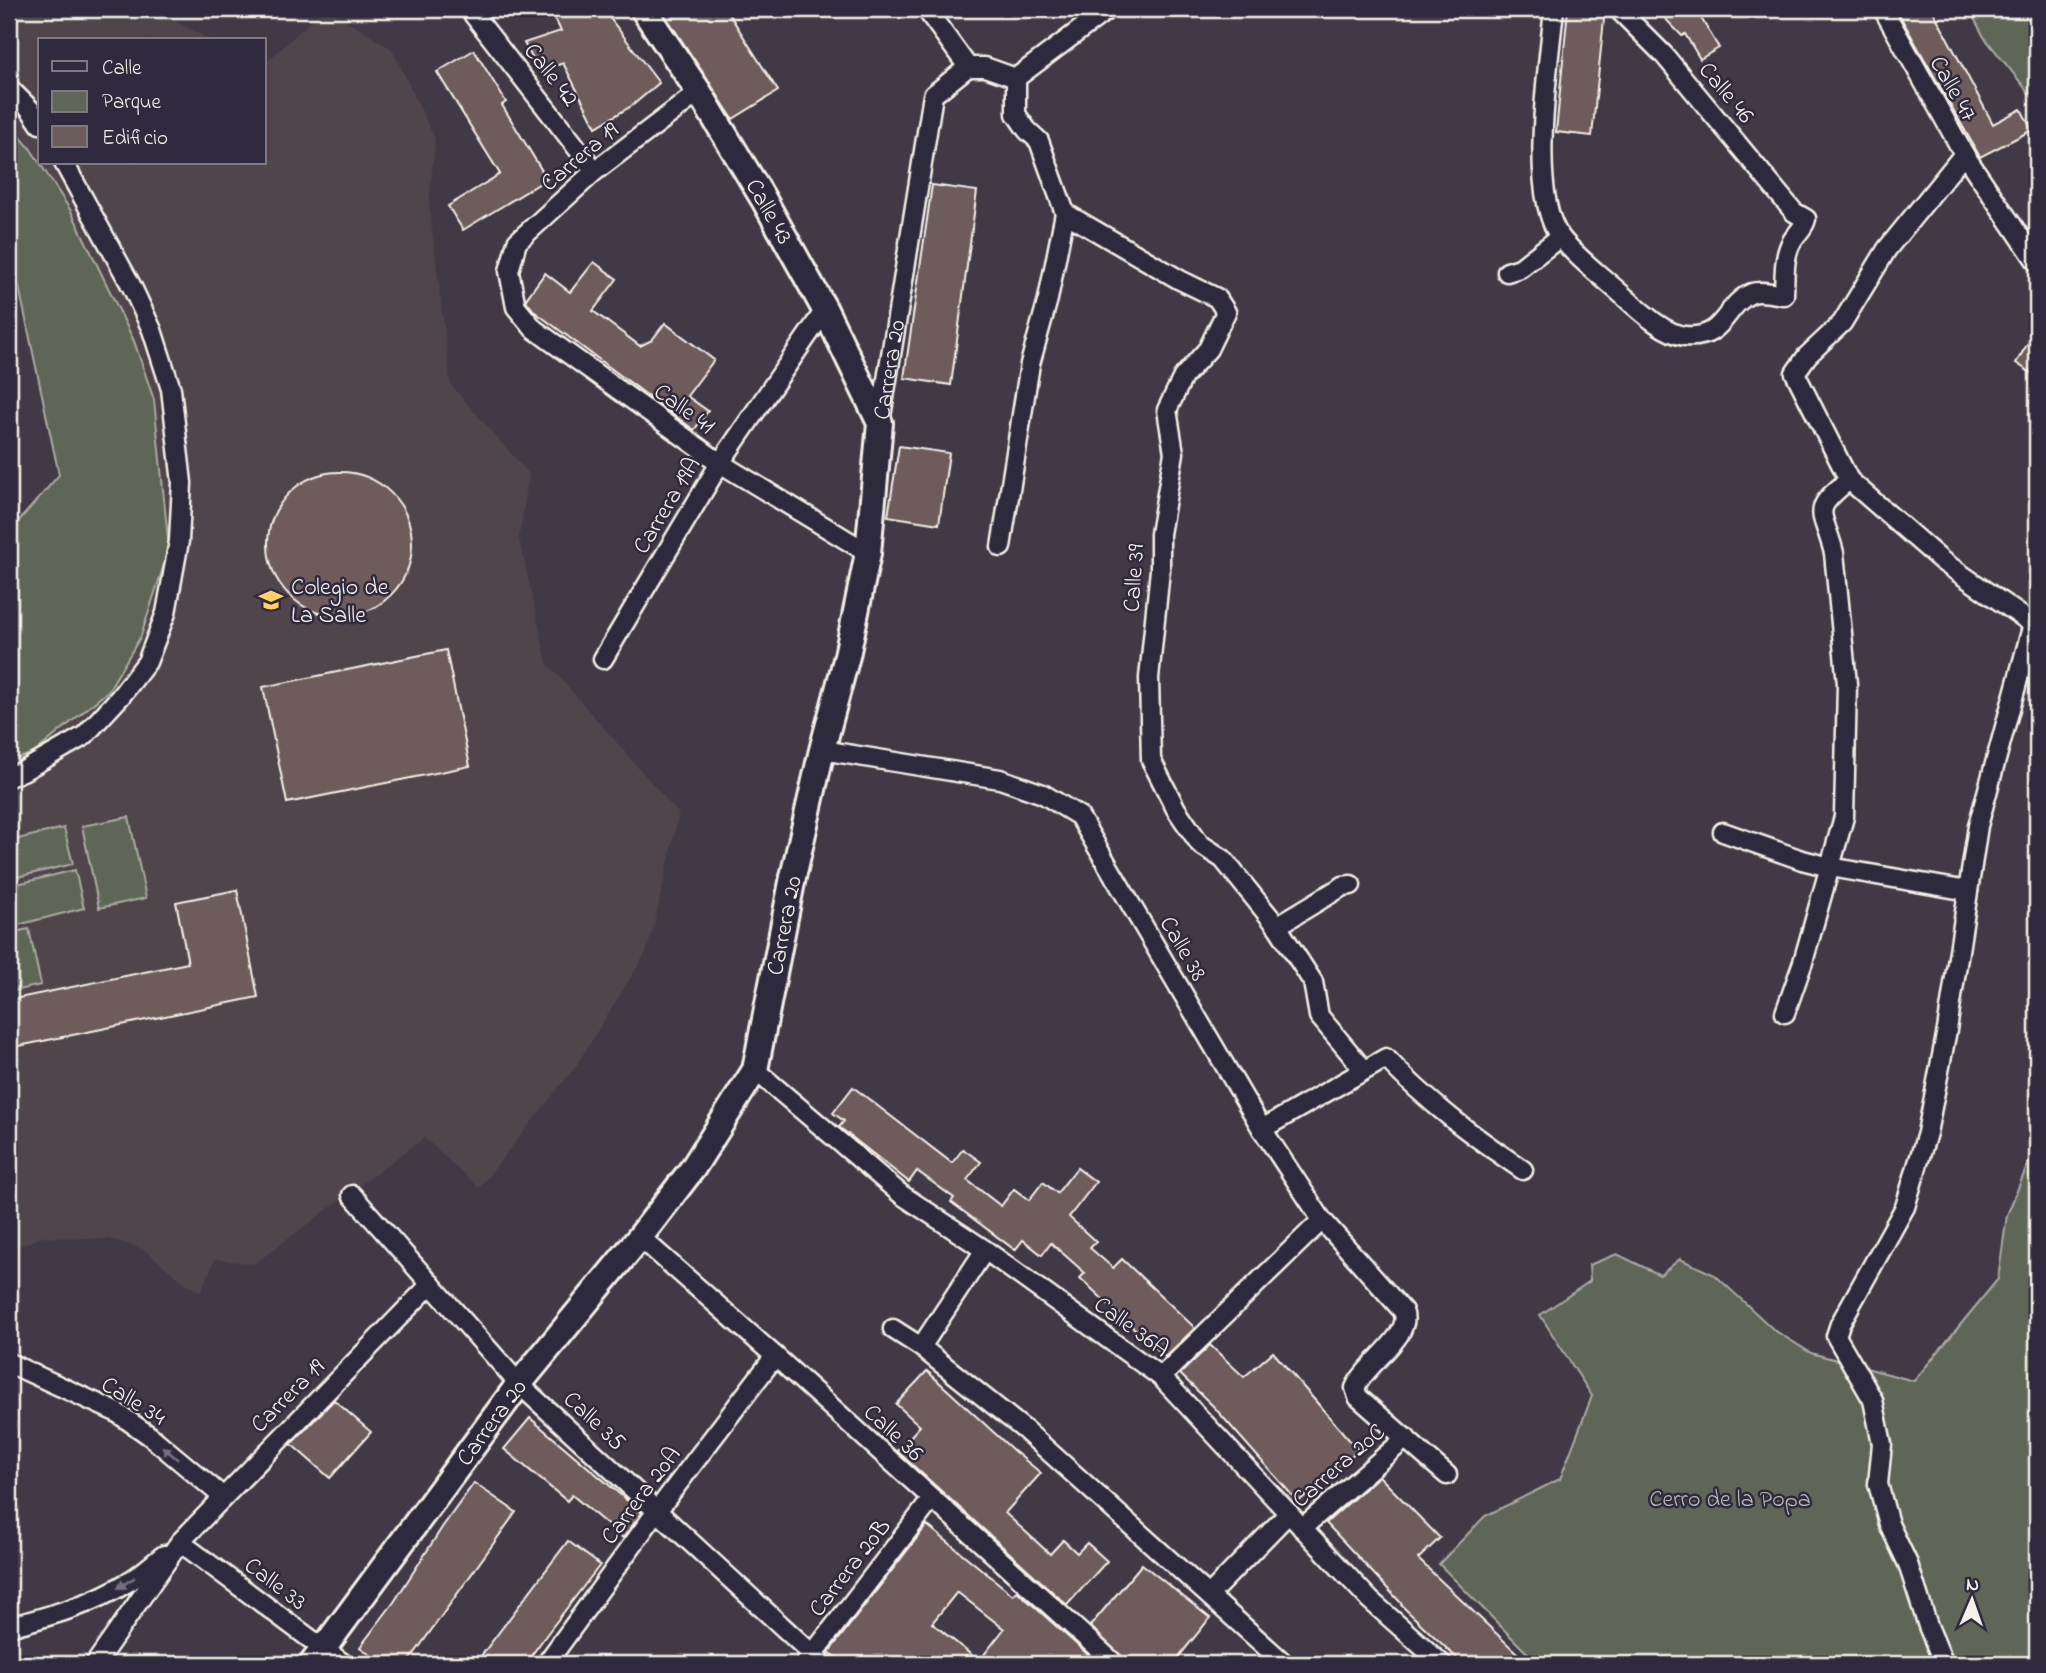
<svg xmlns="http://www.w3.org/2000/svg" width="2046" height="1673" font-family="'Indie Flower',sans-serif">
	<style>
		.built { fill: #4f444c }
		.green { fill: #5f6659; stroke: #aaaca0; stroke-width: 2 }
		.building { fill: #6e5c5b; stroke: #f4f1e8; stroke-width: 2; fill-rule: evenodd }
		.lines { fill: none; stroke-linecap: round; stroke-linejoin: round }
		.street-casing { stroke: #f4f1e8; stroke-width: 23 }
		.secondary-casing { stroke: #f4f1e8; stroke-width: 30 }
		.street { stroke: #2f2a3d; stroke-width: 18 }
		.secondary { stroke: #2f2a3d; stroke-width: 24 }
		.oneway { fill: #747079 }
		.labels { text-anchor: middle; stroke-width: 5; stroke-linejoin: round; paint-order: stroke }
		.street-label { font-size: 24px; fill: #f4f1e8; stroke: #2f2a3d }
		.poi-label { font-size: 24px; fill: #f4f1e8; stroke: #2f2a3d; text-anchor: start }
		.park-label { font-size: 24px; fill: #b8b9af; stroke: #2f2a3d }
	</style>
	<rect width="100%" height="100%" fill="#423946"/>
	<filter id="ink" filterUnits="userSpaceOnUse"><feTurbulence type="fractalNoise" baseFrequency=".0143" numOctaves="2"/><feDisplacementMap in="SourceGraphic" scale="14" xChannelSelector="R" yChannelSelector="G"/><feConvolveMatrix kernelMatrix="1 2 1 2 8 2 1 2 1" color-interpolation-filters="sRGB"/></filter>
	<g filter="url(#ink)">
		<polygon class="built" points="9,9 82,9 89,12 108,9 152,9 211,40 40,40 40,163 264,163 264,64 324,9 327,9 392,49 435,139 429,204 451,385 529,474 519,538 547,663 679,814 654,926 646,953 576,1066 479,1188 424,1138 254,1264 215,1259 201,1292 186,1284 143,1249 110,1239 42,1237 9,1250 9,532 59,475 9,240"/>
		<g class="green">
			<polygon points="1969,9 2037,9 2037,103 1984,37"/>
			<polygon points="9,124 30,148 71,211 134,341 154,400 169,549 141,636 108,691 34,753 9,761 9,532 59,475 9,240"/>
			<polygon points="129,817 146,898 99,908 82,826"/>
			<polygon points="64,828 73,864 9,879 9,841"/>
			<polygon points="75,870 84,908 10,927 9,886"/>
			<polygon points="29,929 41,985 9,992 9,933"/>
			<polygon points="2037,1142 2037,1664 1538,1664 1439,1564 1485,1516 1560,1479 1592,1396 1540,1315 1590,1281 1589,1265 1617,1254 1660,1275 1680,1259 1715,1275 1774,1330 1811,1353 1914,1381 1998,1279 2007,1215"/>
		</g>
		<g class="building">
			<polygon points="550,9 603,9 659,83 633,105 596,127 563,63 540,72 524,43 561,31"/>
			<polygon points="661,9 726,9 778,91 733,119"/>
			<polygon points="1568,9 1605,9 1592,136 1556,132"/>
			<polygon points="1656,9 1711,9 1701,18 1719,48 1700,59 1685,34 1682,36"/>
			<polygon points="1896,9 1932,9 1993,124 2021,109 2032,130 1980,157"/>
			<polygon points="474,50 506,102 502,105 547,179 463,230 448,206 500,174 437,72"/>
			<polygon points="932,185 977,191 951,385 904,378"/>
			<polygon points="594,262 617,279 593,311 640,346 652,340 665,323 714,360 687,396 708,411 694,430 535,312 527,302 526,299 545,273 570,292"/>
			<polygon points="2037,328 2037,377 2016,363"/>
			<polygon points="899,446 949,453 939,524 888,516"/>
			<circle cx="340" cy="544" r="72"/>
			<polygon points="446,650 470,766 287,803 263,687"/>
			<polygon points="237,890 258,997 9,1048 9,1000 188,963 176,902"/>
			<polygon points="853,1087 952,1163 963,1149 981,1162 967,1180 1001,1206 1014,1189 1029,1200 1043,1182 1057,1193 1077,1168 1096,1182 1069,1217 1096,1242 1090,1248 1113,1268 1122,1259 1193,1326 1194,1329 1165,1357 1080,1278 1085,1273 1051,1243 1042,1255 1023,1240 1015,1250 951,1202 954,1198 917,1171 909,1182 839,1127 844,1121 833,1113"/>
			<polygon points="1210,1345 1244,1377 1273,1352 1358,1450 1298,1502 1213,1406 1180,1374"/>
			<polygon points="927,1371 1014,1451 1041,1473 1005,1513 1050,1554 1063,1540 1077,1553 1087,1543 1107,1561 1067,1605 897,1451 920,1426 896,1404"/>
			<polygon points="334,1400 371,1432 330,1478 291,1444"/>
			<polygon points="530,1418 642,1513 623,1538 572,1495 567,1501 504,1449"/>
			<polygon points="1379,1476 1440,1538 1418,1559 1519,1655 1510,1664 1463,1664 1401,1605 1402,1604 1326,1523"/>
			<polygon points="474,1483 516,1512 407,1664 382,1664 360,1647 394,1602 443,1526"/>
			<path d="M927,1525L1013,1595L1017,1591L1095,1661L1092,1664H845L829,1652ZM957,1592L1004,1629L979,1661L932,1623Z"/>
			<polygon points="568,1541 600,1565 550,1630 525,1664 475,1664"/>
			<polygon points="1142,1564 1210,1618 1173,1664 1129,1664 1090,1626"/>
		</g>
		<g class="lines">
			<g class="street-casing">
				<g id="street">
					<polyline points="469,9 595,171"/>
					<polyline points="926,9 968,67"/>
					<path d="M1554,9C1549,64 1527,195 1561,238C1577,258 1600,275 1619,292C1635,306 1663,334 1685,336C1726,340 1723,305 1752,293C1761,290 1775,294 1784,295C1785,278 1783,259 1791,243C1795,234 1804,229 1806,219L1794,212L1664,55L1618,9"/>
					<polyline points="1883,9 1964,154 2037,262"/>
					<polyline points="968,67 985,67 1016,78 1016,114 1027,130 1039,141 1065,213 1048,299 1030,364 1001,547"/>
					<polyline points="1016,78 1108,9"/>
					<polyline points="9,88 30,109 40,124"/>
					<polyline points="699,92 595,171 517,242 509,271 516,307 534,329 720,463 868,553"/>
					<polyline points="1964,154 1887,249 1842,323 1807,356 1795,373 1849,480 1942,561 2033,624"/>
					<polyline points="1065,213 1180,280 1217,298 1226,312 1208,349 1183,377 1167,410 1174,453 1160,534 1160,570 1149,678 1151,760 1176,809 1200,844 1223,859 1277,926 1313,982 1319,1016 1364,1070"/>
					<polyline points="1507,272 1520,268 1560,237"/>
					<path id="s1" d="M880,423L933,95L968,67"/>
					<polyline points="603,659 720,463 825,310"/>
					<path d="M822,750L1000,779L1043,794L1079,816L1262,1129L1322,1220L1403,1311C1414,1335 1365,1364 1355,1388L1358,1397L1447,1475"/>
					<polyline points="9,777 23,771 84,736 120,697 147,662 166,613 179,541 182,483 171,389 152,330 132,287 64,163"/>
					<polyline points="1723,832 1802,860 1830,867 1968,891"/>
					<polyline points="1277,926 1343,886 1351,885"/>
					<path d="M1785,1013L1803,962L1844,817L1847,684L1834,553C1823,510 1809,512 1849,480"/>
					<polyline points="755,1070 902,1195 985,1250 1161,1377 1370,1600 1442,1664"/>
					<path d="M1262,1129L1386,1058C1427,1102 1473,1136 1523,1170"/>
					<polyline points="352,1195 519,1384 823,1664"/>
					<polyline points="640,1237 775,1356 1115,1664"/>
					<polyline points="893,1329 921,1347 1025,1430 1285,1664"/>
					<polyline points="921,1347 985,1250"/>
					<polyline points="9,1363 116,1412 150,1436 222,1496"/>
					<polyline points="1161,1377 1322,1220"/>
					<polyline points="1302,1528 1406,1438"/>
					<polyline points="180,1542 344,1664"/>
					<polyline points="1209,1595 1289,1513"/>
					<path d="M9,1627C49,1616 92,1605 128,1582C141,1575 152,1564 164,1555"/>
					<polyline points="95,1664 180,1542 431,1284"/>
					<polyline points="546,1664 657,1511 775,1356"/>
					<polyline points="805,1664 932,1499"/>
					<polyline points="1944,1664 1928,1626 1908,1564 1889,1524 1878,1484 1882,1444 1873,1400 1836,1336 1840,1324 1905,1207 1927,1133 1947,1030 1978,826 2033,624 2037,615"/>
				</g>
			</g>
			<g class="secondary-casing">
				<g id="secondary">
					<path id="s2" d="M312,1664L519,1384L640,1237L693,1168L755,1070L793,877L822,750L847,656L868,553L880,423L825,310L764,200L699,92L643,9"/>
				</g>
			</g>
			<use href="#street" class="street"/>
			<use href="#secondary" class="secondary"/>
		</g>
		<defs><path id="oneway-solid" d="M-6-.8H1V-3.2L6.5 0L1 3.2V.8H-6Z" transform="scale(1.75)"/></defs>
		<g class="oneway">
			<use href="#oneway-solid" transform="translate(170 1453) rotate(-140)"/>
			<use href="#oneway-solid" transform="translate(126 1583) rotate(148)"/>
		</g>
	</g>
	<defs>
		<g id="school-bare" transform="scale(1.89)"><path d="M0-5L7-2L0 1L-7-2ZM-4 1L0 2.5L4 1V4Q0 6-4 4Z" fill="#ffd166" stroke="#2f2a3d" stroke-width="2.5" paint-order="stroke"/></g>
	</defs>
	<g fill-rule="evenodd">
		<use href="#school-bare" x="271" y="600"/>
	</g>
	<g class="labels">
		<g class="street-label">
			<text transform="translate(552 74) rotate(52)" y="8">Calle 42</text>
			<text transform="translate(1954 88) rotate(60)" y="8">Calle 47</text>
			<text transform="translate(1727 92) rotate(50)" y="8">Calle 46</text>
			<text transform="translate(579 156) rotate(-40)" y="8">Carrera 19</text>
			<text transform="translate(770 211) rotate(60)" y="8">Calle 43</text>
			<text dy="8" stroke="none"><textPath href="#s1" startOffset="54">Carrera 20</textPath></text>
			<text transform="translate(685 408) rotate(36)" y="8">Calle 41</text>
			<text transform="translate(666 505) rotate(-59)" y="8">Carrera 19A</text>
			<text transform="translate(1133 578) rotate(-86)" y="8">Calle 39</text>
			<text dy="8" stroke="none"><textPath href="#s2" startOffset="889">Carrera 20</textPath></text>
			<text transform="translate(1184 948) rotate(60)" y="8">Calle 38</text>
			<text transform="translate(1132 1326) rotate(36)" y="8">Calle 36A</text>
			<text transform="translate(287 1395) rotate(-45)" y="8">Carrera 19</text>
			<text transform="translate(134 1400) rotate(32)" y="8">Calle 34</text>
			<text transform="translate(595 1420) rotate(43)" y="8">Calle 35</text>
			<text dy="8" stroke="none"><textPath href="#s2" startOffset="301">Carrera 20</textPath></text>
			<text transform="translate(894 1432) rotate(43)" y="8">Calle 36</text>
			<text transform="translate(1338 1465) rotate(-41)" y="8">Carrera 20C</text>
			<text transform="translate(640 1495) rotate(-53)" y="8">Carrera 20A</text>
			<text transform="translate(849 1567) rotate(-52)" y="8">Carrera 20B</text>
			<text transform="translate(276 1583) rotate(37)" y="8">Calle 33</text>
		</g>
		<g class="poi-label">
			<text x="291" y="594">Colegio de<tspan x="291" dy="28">La Salle</tspan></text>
		</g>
		<g class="park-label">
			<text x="1730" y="1506">Cerro de la Popa</text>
		</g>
	</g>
	<rect width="2046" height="1673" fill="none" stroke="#2f2a3d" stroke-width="35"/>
	<rect x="18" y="18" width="2011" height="1638" fill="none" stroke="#f4f1e8" stroke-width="2.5" filter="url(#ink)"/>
	<rect x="38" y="38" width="228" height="126" fill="#2f2a3d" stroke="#7e7a81" stroke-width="2"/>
	<rect x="52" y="61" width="35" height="10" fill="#2f2a3d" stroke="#7e7a81" stroke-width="2"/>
	<text x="102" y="74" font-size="21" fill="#f4f1e8">Calle</text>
	<rect x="52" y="91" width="35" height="21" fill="#5f6659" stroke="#7e7a81" stroke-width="2"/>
	<text x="102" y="108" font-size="21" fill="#f4f1e8">Parque</text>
	<rect x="52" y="126" width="35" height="21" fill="#6e5c5b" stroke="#7e7a81" stroke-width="2"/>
	<text x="102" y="144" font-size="21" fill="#f4f1e8">Edificio</text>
	<g transform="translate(1972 1600) rotate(2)" stroke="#2f2a3d" stroke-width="5" paint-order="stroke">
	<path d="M0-5L12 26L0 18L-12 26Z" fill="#f4f1e8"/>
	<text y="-10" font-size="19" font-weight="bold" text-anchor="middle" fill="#f4f1e8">N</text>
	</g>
</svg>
